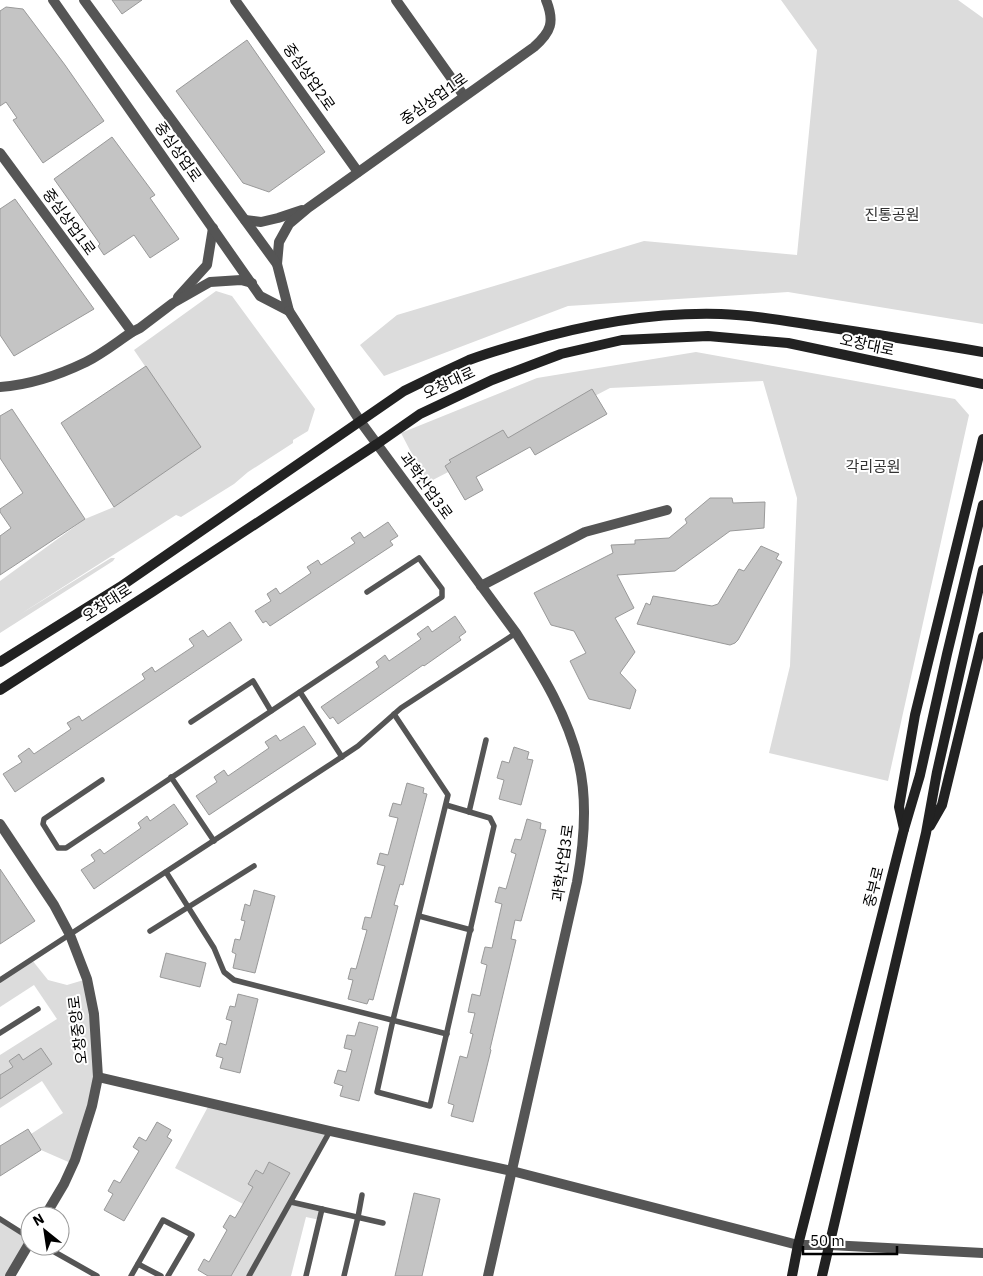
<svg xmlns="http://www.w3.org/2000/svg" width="983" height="1276" font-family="'IBM Plex Sans','Noto Sans KR',sans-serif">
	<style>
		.green { fill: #dcdcdc }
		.building { fill: #c4c4c4; stroke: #999 }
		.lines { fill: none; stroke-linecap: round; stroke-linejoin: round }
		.service { stroke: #555; stroke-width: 5.5 }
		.minor { stroke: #555; stroke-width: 10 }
		.tertiary { stroke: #555; stroke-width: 10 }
		.secondary { stroke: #222; stroke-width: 10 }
		.labels { text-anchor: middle; stroke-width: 4; stroke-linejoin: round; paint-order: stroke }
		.street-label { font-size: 15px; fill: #000; stroke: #fff }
		.park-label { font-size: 15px; fill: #333; stroke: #fff }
	</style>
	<rect width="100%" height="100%" fill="#fff"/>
	<g class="green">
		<polygon points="781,0 958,0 983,18 983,324 788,292 568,306 384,376 360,345 397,315 644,241 797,255 817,50"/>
		<polygon points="216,291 232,296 315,409 308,431 293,440 293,443 248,472 234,484 181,517 176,515 19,615 111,558 115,558 113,561 0,633 0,581 85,519 114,507 200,447 134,350"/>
		<polygon points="696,352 955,399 969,415 888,781 769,753 790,666 797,498 763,381 610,388 427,483 401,433 537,378"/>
		<polygon points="32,960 48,980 67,985 87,979 98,1077 73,1164 41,1150 31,1134 63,1113 42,1081 0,1108 0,1055 57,1019 34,985 0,1007 0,980"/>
		<polygon points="210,1103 330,1131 291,1202 322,1209 320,1220 306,1217 291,1276 231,1276 289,1173 270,1162 263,1174 256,1170 248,1183 253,1187 243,1204 175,1168"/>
		<polygon points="0,1219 30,1238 10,1276 0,1276"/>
	</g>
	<g class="building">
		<polygon points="112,0 142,0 122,14"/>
		<polygon points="6,7 23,9 65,65 104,121 43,163 13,120 17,118 6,102 0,106 0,11"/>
		<polygon points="247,40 325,152 269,192 243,183 176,91"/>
		<polygon points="112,137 155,195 150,198 179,239 150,258 134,235 104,255 98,246 100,244 54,179"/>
		<polygon points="15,199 94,309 14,356 0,335 0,209"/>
		<polygon points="146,366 201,447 114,507 61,423"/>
		<polygon points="592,389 607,414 535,455 530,447 476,477 483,490 465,500 445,466 451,462 449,460 503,430 508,438"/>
		<polygon points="12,409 85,519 0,575 0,536 11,528 0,512 0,509 23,493 0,458 0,416"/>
		<polygon points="710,498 732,498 733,503 765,502 764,528 730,531 675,571 617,575 634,608 615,618 635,652 620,673 636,690 630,709 589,699 570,661 586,653 574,631 551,625 534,593 613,553 611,545 635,544 635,540 669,538 687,523 685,519"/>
		<polygon points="388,522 398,536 390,541 393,545 270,626 266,621 263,623 255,611 271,601 267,594 276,588 280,594 311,573 307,567 318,560 321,565 355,543 351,538 360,532 364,538"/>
		<polygon points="761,546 779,554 776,559 782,562 738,640 735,643 730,645 637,624 646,603 650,605 653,596 712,606 718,604 739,569 744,571"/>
		<polygon points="455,616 466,632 459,637 461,640 424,666 423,665 338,724 333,717 330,719 321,707 379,667 376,662 385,655 389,661 421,639 417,634 428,626 432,632"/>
		<polygon points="230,622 242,640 15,792 3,774 22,762 18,756 29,748 34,754 71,729 67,723 79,716 82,721 145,679 142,674 152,667 155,672 194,646 189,639 203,630 208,637"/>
		<polygon points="304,726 316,744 209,815 196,796 217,782 214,777 224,770 228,776 269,748 265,742 276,735 280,741"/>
		<polygon points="514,747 529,752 527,759 533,760 521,805 499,799 504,780 497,778 502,761 509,763"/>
		<polygon points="407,783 424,788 423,793 427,794 403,885 400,884 394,905 398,906 373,1000 369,999 367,1004 348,999 353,980 348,979 351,968 356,969 367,930 362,929 365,917 371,918 380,884 385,866 377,864 380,853 388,855 398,818 389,816 393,803 401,805"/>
		<polygon points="174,804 188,824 94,889 81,870 95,861 91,855 100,849 104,854 141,828 138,823 147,816 150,821"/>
		<polygon points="527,819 541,823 540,829 546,830 521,921 515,920 511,939 516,940 490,1049 491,1050 473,1122 451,1116 454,1105 448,1103 460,1056 467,1058 473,1034 470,1033 475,1013 468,1012 472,994 480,996 487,965 481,963 485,947 492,948 502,904 495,902 499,887 506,889 516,854 511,852 515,839 521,840"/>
		<polygon points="0,869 35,921 0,944"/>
		<polygon points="254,890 275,896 255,973 233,968 236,954 232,952 235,939 240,940 245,921 241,920 245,904 250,906"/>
		<polygon points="166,953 206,963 200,987 160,977"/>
		<polygon points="238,994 258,999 240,1073 220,1068 223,1058 216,1056 220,1043 226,1045 232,1021 226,1019 230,1006 235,1007"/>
		<polygon points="359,1022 378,1027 359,1101 340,1096 343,1086 334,1083 338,1070 346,1072 352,1050 344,1048 347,1035 355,1036"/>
		<polygon points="41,1048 52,1064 0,1099 0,1075 13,1067 9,1061 19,1054 23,1060"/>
		<polygon points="157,1122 171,1130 167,1137 172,1140 124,1221 104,1210 113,1194 108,1191 114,1180 120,1183 139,1151 133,1147 139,1137 146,1141"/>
		<polygon points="28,1129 41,1150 0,1176 0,1146"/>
		<polygon points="269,1162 290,1173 231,1276 208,1276 198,1270 204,1259 209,1262 227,1230 223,1227 230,1215 235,1218 253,1187 248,1184 256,1170 263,1174"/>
		<polygon points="414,1193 440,1199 422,1276 395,1276"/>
	</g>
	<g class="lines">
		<g class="service">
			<polyline points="300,692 342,757"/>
			<polyline points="394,714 448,795 393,1020 377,1092 430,1106 494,826 490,818 446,805"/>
			<polyline points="191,722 253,681 271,711"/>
			<polyline points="171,777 214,841"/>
			<polyline points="102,780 44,819 43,824 58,848 66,848 442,597 442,589 419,558 367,592"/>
			<polyline points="469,812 486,740"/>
			<polyline points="166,872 214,948 224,972 234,980 447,1034"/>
			<polyline points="419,916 471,930"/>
			<polyline points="150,931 254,866"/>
			<polyline points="0,980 331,764 358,746 401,708 516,633"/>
			<polyline points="0,1033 38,1009"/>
			<polyline points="291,1202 383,1223"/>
			<polyline points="0,1219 30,1238"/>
			<polyline points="44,1246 97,1276"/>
			<polyline points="138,1264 161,1276"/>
			<polyline points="131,1276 163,1220 192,1235 168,1276"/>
			<polyline points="249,1276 330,1131"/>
			<polyline points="306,1276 322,1209"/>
			<polyline points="344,1276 358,1217 362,1195"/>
		</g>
		<g class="minor">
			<polyline points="235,0 358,172"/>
			<polyline points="396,0 464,96"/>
			<polyline points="0,153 132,332"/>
			<polyline points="245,220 261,222 278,218 302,210"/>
			<path d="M277,264L279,242L289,224L308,208L534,47C551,32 555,22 546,0"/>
			<polyline points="178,297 207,265 213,228"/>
			<path d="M0,387C30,385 59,375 86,362C102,354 117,342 132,332L140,328L173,303L210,282L241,280L252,283"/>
			<polyline points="481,586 585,532 667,510"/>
			<polyline points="830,1245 983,1253"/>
		</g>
		<g class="tertiary">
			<polyline points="53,0 260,296 289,311 277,264 84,0"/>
			<path d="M289,311L360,421L516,633C542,674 568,716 579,764C588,803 584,844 577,882L488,1276"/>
			<polyline points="0,824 54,905 70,935 87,979 94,1014 98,1077 92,1106 75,1160 64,1184 45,1216"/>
			<polyline points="98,1077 330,1131 512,1171 798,1245 830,1245"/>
			<polyline points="10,1276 30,1242"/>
		</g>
		<g class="secondary">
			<path d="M0,662L120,587L404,391C426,380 447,370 469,360C487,353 505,348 523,343C587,324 654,312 721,314C756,315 791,322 826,327C879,335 931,343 983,352"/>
			<polyline points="0,690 152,592 377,444 420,414 492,380 561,354 622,340 708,336 788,343 983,384"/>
			<polyline points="930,826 942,805 983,637"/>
			<polyline points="904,829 899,807 915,715 983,439"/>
			<polyline points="792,1276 798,1245 904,829 920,775 947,654 983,505"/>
			<polyline points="822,1276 926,833 937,772 983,570"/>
		</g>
	</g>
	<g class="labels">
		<g class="street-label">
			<text transform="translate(309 77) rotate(55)" y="5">중심상업2로</text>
			<text transform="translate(434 99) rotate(-35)" y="5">중심상업1로</text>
			<text transform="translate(178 152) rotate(55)" y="5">중심상업로</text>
			<text transform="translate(69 222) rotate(54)" y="5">중심상업1로</text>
			<text transform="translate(867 345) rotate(12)" y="5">오창대로</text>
			<text transform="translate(449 383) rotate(-25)" y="5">오창대로</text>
			<text transform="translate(426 486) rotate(54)" y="5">과학산업3로</text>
			<text transform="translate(107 603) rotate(-33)" y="5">오창대로</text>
			<text transform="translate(563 863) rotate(-82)" y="5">과학산업3로</text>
			<text transform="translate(874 887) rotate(-76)" y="5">중부로</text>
			<text transform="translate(78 1030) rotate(-97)" y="5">오창중앙로</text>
		</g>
		<g class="park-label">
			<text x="892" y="220">진통공원</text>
			<text x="873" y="472">각리공원</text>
		</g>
	</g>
	<g transform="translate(45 1231) rotate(330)"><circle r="24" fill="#ffffff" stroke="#999999"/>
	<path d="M0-4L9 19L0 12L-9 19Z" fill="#000000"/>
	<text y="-8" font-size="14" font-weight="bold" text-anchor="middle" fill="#000000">N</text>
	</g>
	<path d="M803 1246v8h94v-8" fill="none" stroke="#000000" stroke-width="2.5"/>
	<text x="810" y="1246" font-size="15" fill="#000000" stroke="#ffffff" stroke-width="4" paint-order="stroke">50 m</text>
</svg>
